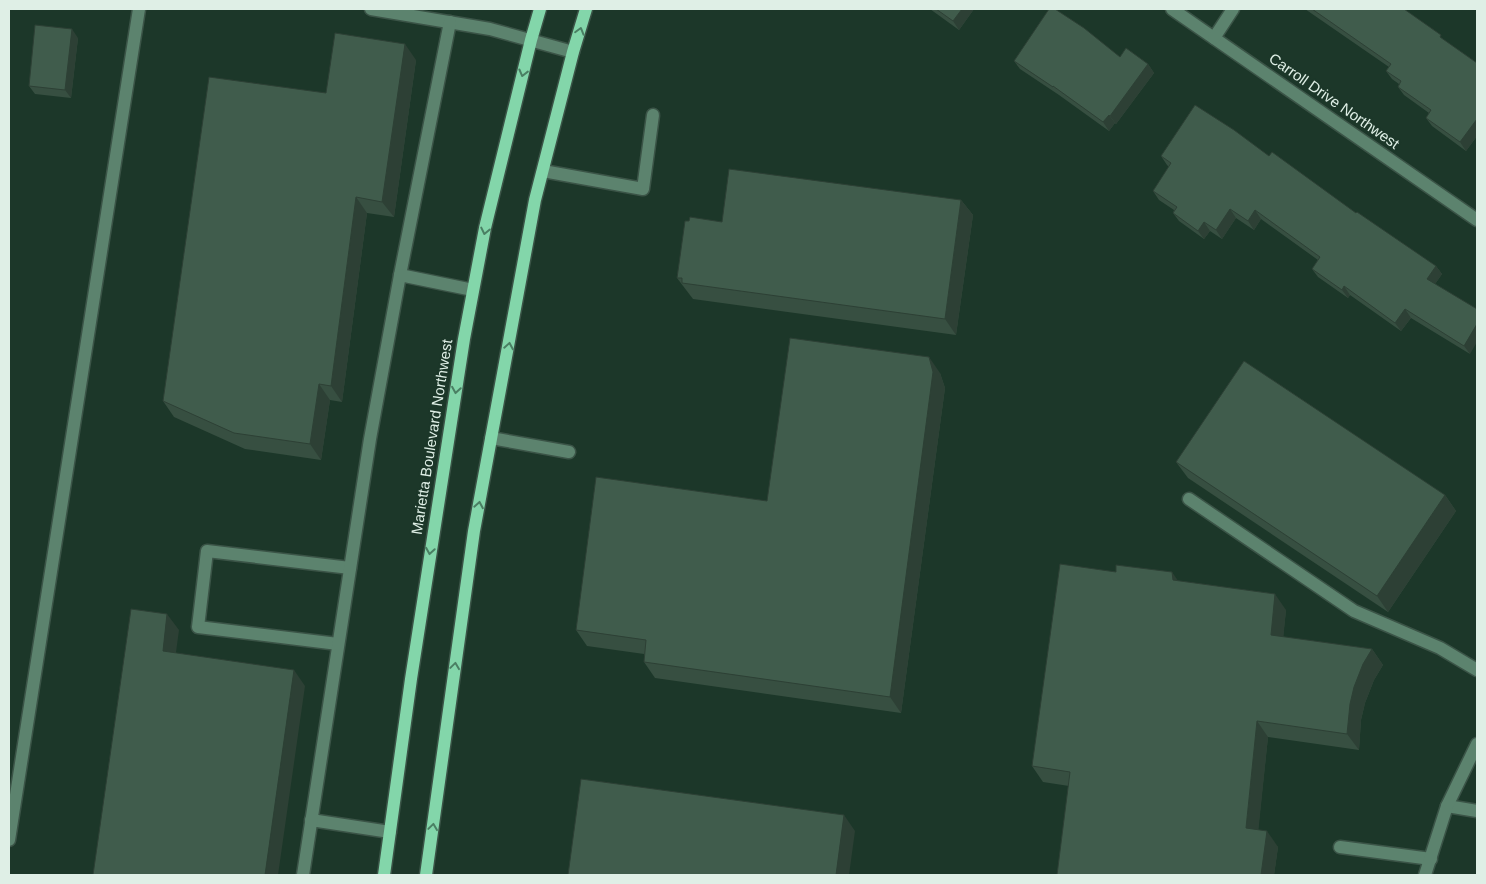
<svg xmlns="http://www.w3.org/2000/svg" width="1486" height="884" font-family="Helvetica,sans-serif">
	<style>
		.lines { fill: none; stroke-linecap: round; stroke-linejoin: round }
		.minor-casing { stroke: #3b5447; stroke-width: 15 }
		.major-casing { stroke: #3b5447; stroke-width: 15 }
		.minor { stroke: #5c836e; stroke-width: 12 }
		.major { stroke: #83d6aa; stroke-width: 12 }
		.wall { fill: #374f41 }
		.shaded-wall { fill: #2d4035 }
		.building { fill: #405c4c; stroke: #2d4035 }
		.oneway { stroke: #4a7f63 }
		.labels { text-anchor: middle; stroke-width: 4; stroke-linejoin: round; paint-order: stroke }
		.street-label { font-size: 15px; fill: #dfefe6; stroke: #1c3729 }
	</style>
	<rect width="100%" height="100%" fill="#1c3729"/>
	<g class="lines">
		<g class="minor-casing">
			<g id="minor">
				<polyline points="371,9 490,29 573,52"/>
				<polyline points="1172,9 1477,220"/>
				<polyline points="1214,38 1233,9"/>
				<polyline points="543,171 643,189 653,115"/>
				<polyline points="400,275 450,22"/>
				<polyline points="491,438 569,452"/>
				<polyline points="1189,499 1354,611 1440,648 1477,670"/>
				<polyline points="338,644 198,627 207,551 350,568"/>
				<polyline points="1447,806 1477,811"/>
				<polyline points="311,820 390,832"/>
				<polyline points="9,840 139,9"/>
				<polyline points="1340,847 1431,859"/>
				<polyline points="303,875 370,439 400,275 473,290"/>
				<polyline points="1425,875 1447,806 1477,744"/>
			</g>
		</g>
		<g class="major-casing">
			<g id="major">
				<polyline points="384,875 411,679 464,339 485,228 531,40 540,9"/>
				<polyline points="426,875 474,531 535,200 573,52 586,9"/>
			</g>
		</g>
		<use href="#minor" class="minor"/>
		<use href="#major" class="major"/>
	</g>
	<g class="wall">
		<polygon points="930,9 974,9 959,30"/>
		<polygon points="1305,9 1404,9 1444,40 1477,63 1477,136 1466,151 1432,126 1426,118 1429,113 1404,95 1398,87 1399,84 1392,79 1386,71 1389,67"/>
		<polygon points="78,38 71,98 35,94 29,86"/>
		<polygon points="1120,57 1148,64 1154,73 1116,124 1115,123 1109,131 1059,95 1020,69 1014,61"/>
		<polygon points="416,60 394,217 367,213 342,402 330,400 321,460 245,449 174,417 163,401 326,93"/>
		<polygon points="1161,156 1269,156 1436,266 1442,274 1435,284 1470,354 1411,318 1401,331 1350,295 1348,298 1318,277 1312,269 1318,260 1261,219 1254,230 1236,218 1222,239 1210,231 1204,239 1179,221 1173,213 1174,210 1159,200 1153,191 1169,167 1167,165"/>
		<polygon points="961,200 973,215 956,335 693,299 677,278 722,222"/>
		<polygon points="940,373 945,388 901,713 655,678 644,662 644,654 587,646 576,630 767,501"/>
		<polygon points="1176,462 1445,495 1456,511 1388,612 1188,478"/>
		<polygon points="1178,581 1286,610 1283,637 1372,649 1383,665 1374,680 1365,703 1361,720 1359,750 1268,737 1258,830 1278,847 1274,875 1057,875 1069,786 1043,782 1032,766"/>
	</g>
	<g class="shaded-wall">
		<polygon points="962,9 974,9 959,30 953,21"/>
		<polygon points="72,29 78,38 71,98 65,90"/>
		<polygon points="405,44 416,60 394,217 382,202"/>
		<polygon points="1148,64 1154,73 1116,124 1110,116"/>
		<polygon points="1109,115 1115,123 1109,131 1103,122"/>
		<polygon points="1477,119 1477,136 1466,151 1460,142"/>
		<polygon points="356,197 367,213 342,402 331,386"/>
		<polygon points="961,200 973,215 956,335 945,319"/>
		<polygon points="1230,209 1236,218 1222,239 1216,230"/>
		<polygon points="1255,210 1261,219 1254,230 1248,221"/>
		<polygon points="1204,222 1210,231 1204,239 1198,231"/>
		<polygon points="1436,266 1442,274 1433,287 1427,279"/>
		<polygon points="1344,286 1350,295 1348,298 1342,290"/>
		<polygon points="1405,309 1411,318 1401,331 1395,323"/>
		<polygon points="1477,324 1477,342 1470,354 1464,346"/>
		<polygon points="929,357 940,373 945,388 901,713 890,697"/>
		<polygon points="319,384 330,400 321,460 310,444"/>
		<polygon points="1445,495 1456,511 1388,612 1377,596"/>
		<polygon points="1172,572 1183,588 1173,580"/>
		<polygon points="1275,594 1286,610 1282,651 1271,635"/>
		<polygon points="167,614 179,630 174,667 163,651"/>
		<polygon points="1372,649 1383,665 1374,680 1365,703 1361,720 1359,750 1347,734 1350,704 1354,687 1363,664"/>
		<polygon points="294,670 305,686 278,875 265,875"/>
		<polygon points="1257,721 1268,737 1257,844 1246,828"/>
		<polygon points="844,815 855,831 849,875 836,875"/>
		<polygon points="1267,831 1278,847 1274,875 1261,875"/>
	</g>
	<g class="building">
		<polygon points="936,9 962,9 953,21"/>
		<polygon points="1049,9 1055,9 1084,28 1120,57 1126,48 1148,64 1110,116 1109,115 1103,122 1053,86 1053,87 1014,61"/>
		<polygon points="1312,9 1404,9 1441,35 1440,37 1477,63 1477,119 1460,142 1426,118 1431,110 1398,87 1401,81 1386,71 1391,64"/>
		<polygon points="35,25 72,29 65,90 29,86"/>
		<polygon points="335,33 405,44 382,202 356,197 331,386 319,384 310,444 234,433 163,401 209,77 326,93"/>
		<polygon points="1195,105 1234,130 1269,156 1272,152 1356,213 1357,212 1436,266 1427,279 1477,309 1477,324 1464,346 1405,309 1395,323 1344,286 1342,290 1312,269 1320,257 1255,210 1248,221 1230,209 1216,230 1204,222 1198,231 1173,213 1177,207 1153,191 1171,163 1161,156"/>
		<polygon points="729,169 961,200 945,319 682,283 682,278 677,278 685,221 689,221 690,217 722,222"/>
		<polygon points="790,338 929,357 933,372 890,697 644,662 646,640 576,630 596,477 767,501"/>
		<polygon points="1244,361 1445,495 1377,596 1176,462"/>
		<polygon points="1060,564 1116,572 1116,565 1172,572 1173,580 1275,594 1271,635 1372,649 1363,664 1354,687 1350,704 1347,734 1257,721 1246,828 1267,831 1261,875 1057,875 1070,772 1032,766"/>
		<polygon points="131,609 167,614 163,651 294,670 265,875 93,875"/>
		<polygon points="581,779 844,815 836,875 568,875"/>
	</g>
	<defs><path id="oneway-chevron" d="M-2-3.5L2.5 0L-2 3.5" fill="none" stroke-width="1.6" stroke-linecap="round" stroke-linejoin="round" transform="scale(1.25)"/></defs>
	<g class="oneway">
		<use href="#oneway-chevron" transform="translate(580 31) rotate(-74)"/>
		<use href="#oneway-chevron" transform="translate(523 73) rotate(104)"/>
		<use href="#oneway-chevron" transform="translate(485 231) rotate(102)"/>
		<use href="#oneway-chevron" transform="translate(509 346) rotate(-80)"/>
		<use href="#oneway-chevron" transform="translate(456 390) rotate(99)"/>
		<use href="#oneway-chevron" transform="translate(479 505) rotate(-80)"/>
		<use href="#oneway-chevron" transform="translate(430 551) rotate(99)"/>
		<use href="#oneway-chevron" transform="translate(455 666) rotate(-82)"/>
		<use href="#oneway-chevron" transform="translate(433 827) rotate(-82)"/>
	</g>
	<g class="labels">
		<g class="street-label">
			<text transform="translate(1334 101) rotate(35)" y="5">Carroll Drive Northwest</text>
			<text transform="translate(432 437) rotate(-81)" y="5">Marietta Boulevard Northwest</text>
		</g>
	</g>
	<rect width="1486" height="884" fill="none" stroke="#dfefe6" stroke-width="20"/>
</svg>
